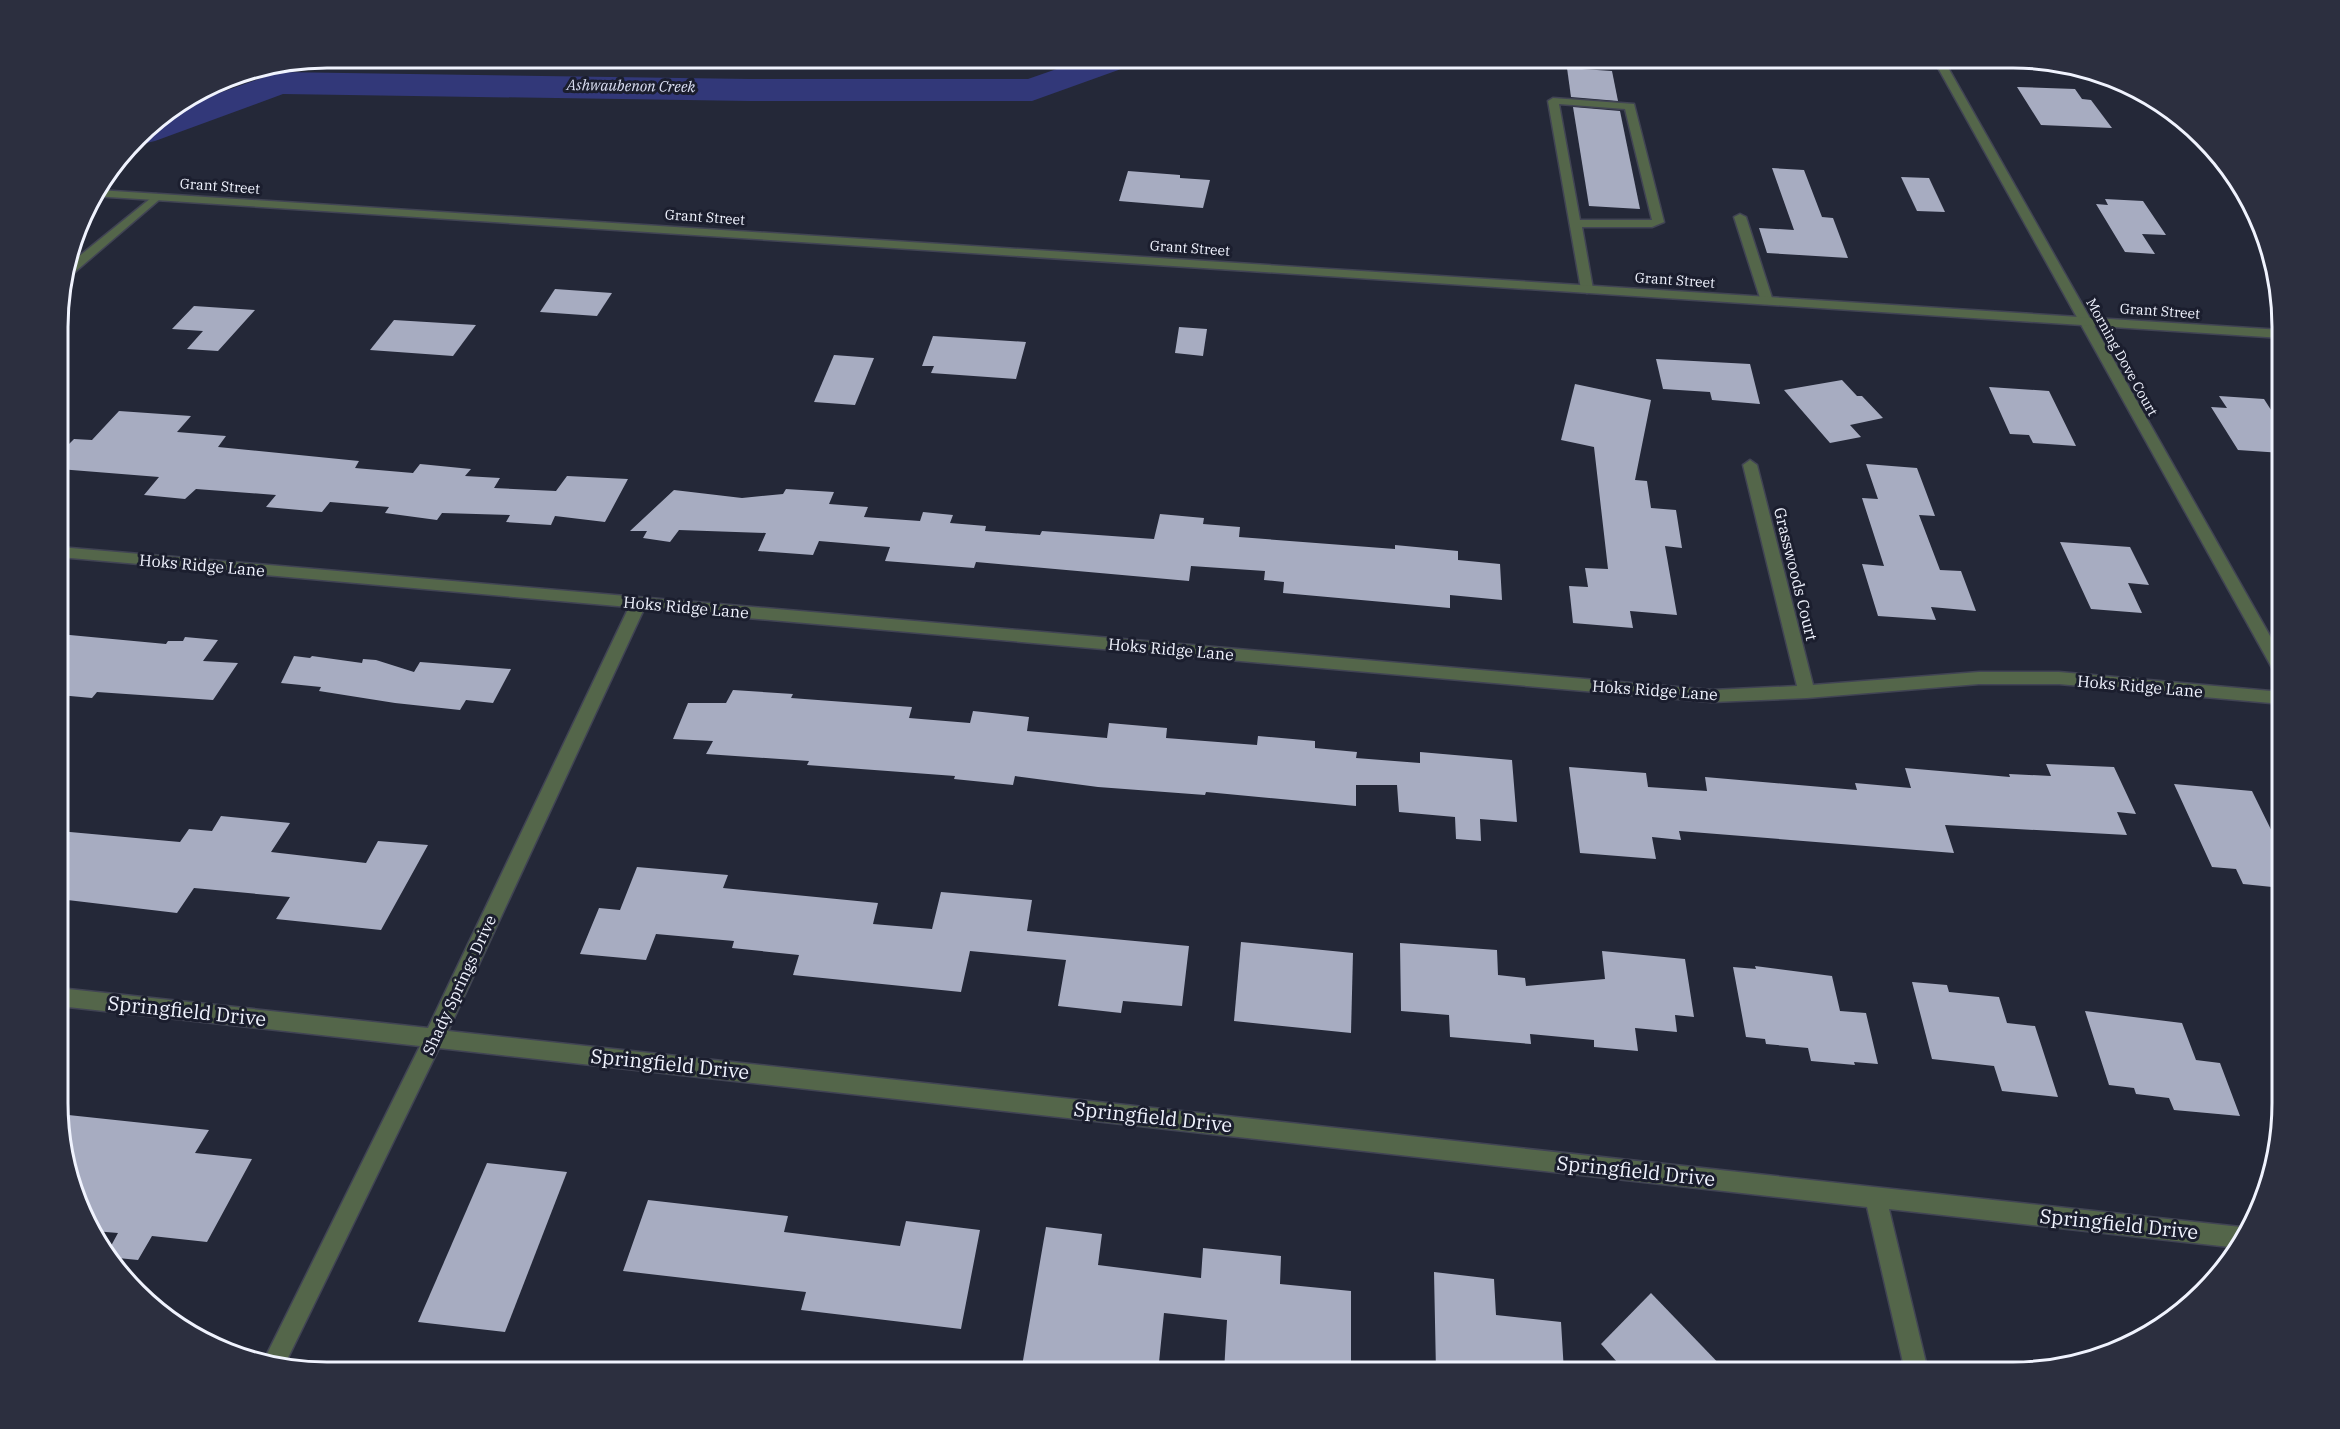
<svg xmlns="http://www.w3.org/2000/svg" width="2340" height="1429" font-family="'IBM Plex Serif',serif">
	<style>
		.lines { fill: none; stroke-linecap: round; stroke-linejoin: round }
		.river { fill: #323879; fill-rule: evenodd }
		.building { fill: #a7acc1 }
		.service-casing { stroke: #414454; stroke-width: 3 }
		.minor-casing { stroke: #414454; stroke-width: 3 }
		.tertiary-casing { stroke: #414454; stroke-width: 3 }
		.service { fill: #54664a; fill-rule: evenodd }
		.minor { fill: #54664a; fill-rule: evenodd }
		.tertiary { fill: #54664a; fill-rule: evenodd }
		.labels { text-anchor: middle; stroke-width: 6; stroke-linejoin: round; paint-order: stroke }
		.far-street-label { font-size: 14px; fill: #f0f3fe; stroke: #1b1e2e }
		.far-water-label { font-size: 15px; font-style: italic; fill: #dce0f4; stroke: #1b1e2e }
		.street-label { font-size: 16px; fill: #f0f3fe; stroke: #1b1e2e }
		.near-street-label { font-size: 20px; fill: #f0f3fe; stroke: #1b1e2e }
		.rim { fill: none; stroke: #f0f3fe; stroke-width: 3 }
	</style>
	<rect width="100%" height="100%" fill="#242838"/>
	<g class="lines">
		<polygon class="river" points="1091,57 1140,57 1135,64 1032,101 750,101 283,94 155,141 142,144 135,142 148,124 171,110 279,72 750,79 1028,79"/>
	</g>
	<g class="building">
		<polygon points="1567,68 1612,71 1618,101 1571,97"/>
		<polygon points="2017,87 2075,89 2082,99 2091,100 2112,128 2041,125"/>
		<polygon points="1573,107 1620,111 1640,209 1589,206"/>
		<polygon points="1772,168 1804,170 1822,217 1833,218 1848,258 1767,253 1759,228 1794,230"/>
		<polygon points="1128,171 1180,175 1180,178 1210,180 1203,208 1119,201"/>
		<polygon points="1901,177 1929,178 1945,212 1917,211"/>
		<polygon points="2105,199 2143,201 2166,235 2142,234 2155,254 2125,252 2096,204 2108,205"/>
		<polygon points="555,289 612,293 597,316 540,312"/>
		<polygon points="194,306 255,310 218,351 187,349 203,331 172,329"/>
		<polygon points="394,320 476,325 453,356 370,350"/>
		<polygon points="1179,327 1207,329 1203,356 1175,353"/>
		<polygon points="933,336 1026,342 1016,379 931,373 934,366 922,366"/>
		<polygon points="834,355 874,358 855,405 814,402"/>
		<polygon points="1656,359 1750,364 1760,404 1712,400 1710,392 1663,389"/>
		<polygon points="1842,380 1857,396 1862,396 1883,418 1850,425 1861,437 1830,443 1784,390"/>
		<polygon points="1575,384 1651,400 1635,480 1647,481 1651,508 1676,510 1682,548 1665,546 1677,615 1630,611 1633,628 1573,623 1569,586 1588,587 1585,568 1608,569 1594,447 1561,440"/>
		<polygon points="1989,387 2049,391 2076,446 2033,443 2029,435 2010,434"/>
		<polygon points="2219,396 2264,399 2282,427 2282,453 2238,450 2211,407 2227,408"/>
		<polygon points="119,411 191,416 177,432 226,436 218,447 359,461 355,468 413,473 420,464 471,469 465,476 500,478 494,488 556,491 567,476 628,479 605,522 555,516 551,525 506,522 510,515 442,513 437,520 385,513 389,507 330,502 322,512 266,507 276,495 196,489 185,499 144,495 159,477 59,469 59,454 74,439 92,440"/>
		<polygon points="1866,464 1917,468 1935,516 1919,515 1940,570 1961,571 1976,611 1931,607 1936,620 1878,616 1862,564 1884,566 1862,498 1878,499"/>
		<polygon points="786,489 834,492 829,504 868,507 864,517 920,521 923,512 953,515 950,523 986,526 985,531 1040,535 1042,531 1154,539 1160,514 1204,518 1203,524 1240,527 1239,537 1395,549 1395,545 1458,551 1458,560 1500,564 1502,600 1450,595 1450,608 1283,593 1284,582 1264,580 1265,571 1191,566 1189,581 976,562 974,568 885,561 890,547 819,541 813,555 758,551 766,533 679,530 670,542 643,538 647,531 630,531 674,490 742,498 783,494"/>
		<polygon points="2060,542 2130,547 2149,585 2128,583 2142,613 2091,609"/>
		<polygon points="59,634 166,644 168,641 183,641 185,637 218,640 203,661 238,663 213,700 97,692 92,698 59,695"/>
		<polygon points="294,656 310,658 312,656 362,663 363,659 376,660 414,672 420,662 511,669 493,703 466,700 460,710 395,703 319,691 321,687 281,683"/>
		<polygon points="733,690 793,694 791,698 912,707 909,718 970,723 973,711 1029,717 1027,731 1107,738 1109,723 1167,728 1166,738 1257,745 1258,736 1315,741 1315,748 1357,752 1356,758 1420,763 1420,752 1512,760 1517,822 1480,819 1481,841 1456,839 1455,817 1399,812 1397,785 1356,785 1356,806 1206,792 1205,795 1098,787 1015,776 1013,785 954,779 955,776 807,765 809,761 706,754 713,741 673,739 688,703 726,703"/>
		<polygon points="2046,764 2114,767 2136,814 2117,812 2127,835 1945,825 1954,853 1679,831 1681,840 1652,837 1656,859 1580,853 1569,767 1646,773 1648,787 1707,791 1705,777 1857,790 1855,783 1911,788 1905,768 2010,777 2009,774 2051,776"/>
		<polygon points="2174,784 2252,791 2282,852 2282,888 2243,884 2236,869 2212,867"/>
		<polygon points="221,816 290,823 271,852 366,863 378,841 428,845 381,930 276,919 290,897 194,888 177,913 59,899 59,831 180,842 189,829 212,831"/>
		<polygon points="637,867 728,875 723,888 878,903 873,924 932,929 941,892 1032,900 1027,931 1189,946 1182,1006 1123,1001 1121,1013 1058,1006 1066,960 970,951 961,992 793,975 799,955 732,948 734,941 656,934 646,960 580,954 599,908 620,910"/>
		<polygon points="1241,942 1353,953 1351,1033 1234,1021"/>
		<polygon points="1400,943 1497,950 1498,975 1525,978 1526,986 1605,979 1602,951 1685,959 1694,1017 1675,1015 1677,1032 1635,1028 1638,1051 1594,1047 1594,1040 1530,1034 1531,1044 1450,1037 1449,1015 1401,1011"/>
		<polygon points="1755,966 1832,976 1840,1011 1866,1013 1878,1064 1854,1062 1855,1065 1811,1061 1808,1048 1766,1044 1765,1039 1746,1037 1733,967 1756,969"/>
		<polygon points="1912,982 1947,985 1949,992 1999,997 2007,1023 2035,1026 2058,1097 2002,1091 1994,1066 1932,1059"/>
		<polygon points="2085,1011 2182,1023 2196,1060 2220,1063 2240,1116 2174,1110 2169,1098 2136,1094 2134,1088 2109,1085"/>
		<polygon points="59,1114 209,1130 195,1153 252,1159 207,1242 152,1236 138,1260 108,1257 106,1255 118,1233 94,1231 59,1138"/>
		<polygon points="487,1163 567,1172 505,1332 418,1322"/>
		<polygon points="648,1200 788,1216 784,1232 900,1246 906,1221 980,1230 961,1329 801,1310 806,1292 623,1271"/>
		<polygon points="1046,1227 1102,1234 1098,1265 1201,1278 1203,1248 1281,1256 1280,1284 1351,1291 1351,1372 1224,1372 1227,1320 1164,1313 1158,1372 1076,1363 1075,1372 1021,1372"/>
		<polygon points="1434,1272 1494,1279 1496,1315 1561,1322 1564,1372 1436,1372"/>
		<polygon points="1651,1293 1727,1372 1626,1372 1601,1344"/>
	</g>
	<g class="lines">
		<g class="service-casing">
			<g id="service">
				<path d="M1553,98L1634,104L1664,222L1652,227H1582L1593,289L1587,293L1581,289L1548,101ZM1559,104L1625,109L1652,220H1580Z"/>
				<polygon points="156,194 162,197 160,199 69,277 64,277 67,266"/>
				<polygon points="1740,214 1746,217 1773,301 1771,304 1763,304 1761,301 1734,217"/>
			</g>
		</g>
		<g class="minor-casing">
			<g id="minor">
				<polygon points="1932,57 1942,57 2282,657 2282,677 2276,675"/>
				<polygon points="1750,460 1757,465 1813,685 1979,672 2059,672 2282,692 2282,704 2059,684 1979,684 1807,698 1712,702 644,609 448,1031 2250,1228 2247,1238 2239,1248 1889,1209 1928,1371 1905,1371 1867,1207 439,1048 284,1366 262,1364 420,1046 59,1006 59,988 428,1028 629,607 59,557 59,547 1712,690 1797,686 1743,465"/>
			</g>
		</g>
		<g class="tertiary-casing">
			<polygon id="tertiary" points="98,190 2282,330 2282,338 93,196"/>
		</g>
		<use href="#service" class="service"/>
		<use href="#minor" class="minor"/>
		<use href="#tertiary" class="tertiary"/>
	</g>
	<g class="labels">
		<g class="far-street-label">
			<text transform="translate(220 186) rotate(4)" y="5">Grant Street</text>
			<text transform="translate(705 217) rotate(4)" y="5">Grant Street</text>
			<text transform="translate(1190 248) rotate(4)" y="5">Grant Street</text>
			<text transform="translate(1675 280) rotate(4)" y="5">Grant Street</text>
			<text transform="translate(2160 311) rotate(4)" y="5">Grant Street</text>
			<text transform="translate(2122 357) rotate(61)" y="5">Morning Dove Court</text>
		</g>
		<g class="far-water-label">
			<text transform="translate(631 86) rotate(1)" y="5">Ashwaubenon Creek</text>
		</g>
		<g class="street-label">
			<text transform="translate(202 565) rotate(5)" y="6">Hoks Ridge Lane</text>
			<text transform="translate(1796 574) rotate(76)" y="6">Grasswoods Court</text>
			<text transform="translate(686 607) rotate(5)" y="6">Hoks Ridge Lane</text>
			<text transform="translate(1171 649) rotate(5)" y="6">Hoks Ridge Lane</text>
			<text transform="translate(2140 686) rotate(5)" y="6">Hoks Ridge Lane</text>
			<text transform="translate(1655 690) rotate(4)" y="6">Hoks Ridge Lane</text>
			<text transform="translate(459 985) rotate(-65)" y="6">Shady Springs Drive</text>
		</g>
		<g class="near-street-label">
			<text transform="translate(187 1011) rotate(6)" y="7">Springfield Drive</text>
			<text transform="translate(670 1064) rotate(6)" y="7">Springfield Drive</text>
			<text transform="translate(1153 1117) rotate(6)" y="7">Springfield Drive</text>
			<text transform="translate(1636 1171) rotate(6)" y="7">Springfield Drive</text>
			<text transform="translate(2119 1224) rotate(6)" y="7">Springfield Drive</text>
		</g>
	</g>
	<path d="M0 0H2340V1429H0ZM327 68H2013A259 259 0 0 1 2272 327V1103A259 259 0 0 1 2013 1362H327A259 259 0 0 1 68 1103V327A259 259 0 0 1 327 68Z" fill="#2c2f3f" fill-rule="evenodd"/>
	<path class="rim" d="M327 68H2013A259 259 0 0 1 2272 327V1103A259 259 0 0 1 2013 1362H327A259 259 0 0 1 68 1103V327A259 259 0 0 1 327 68Z"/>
</svg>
